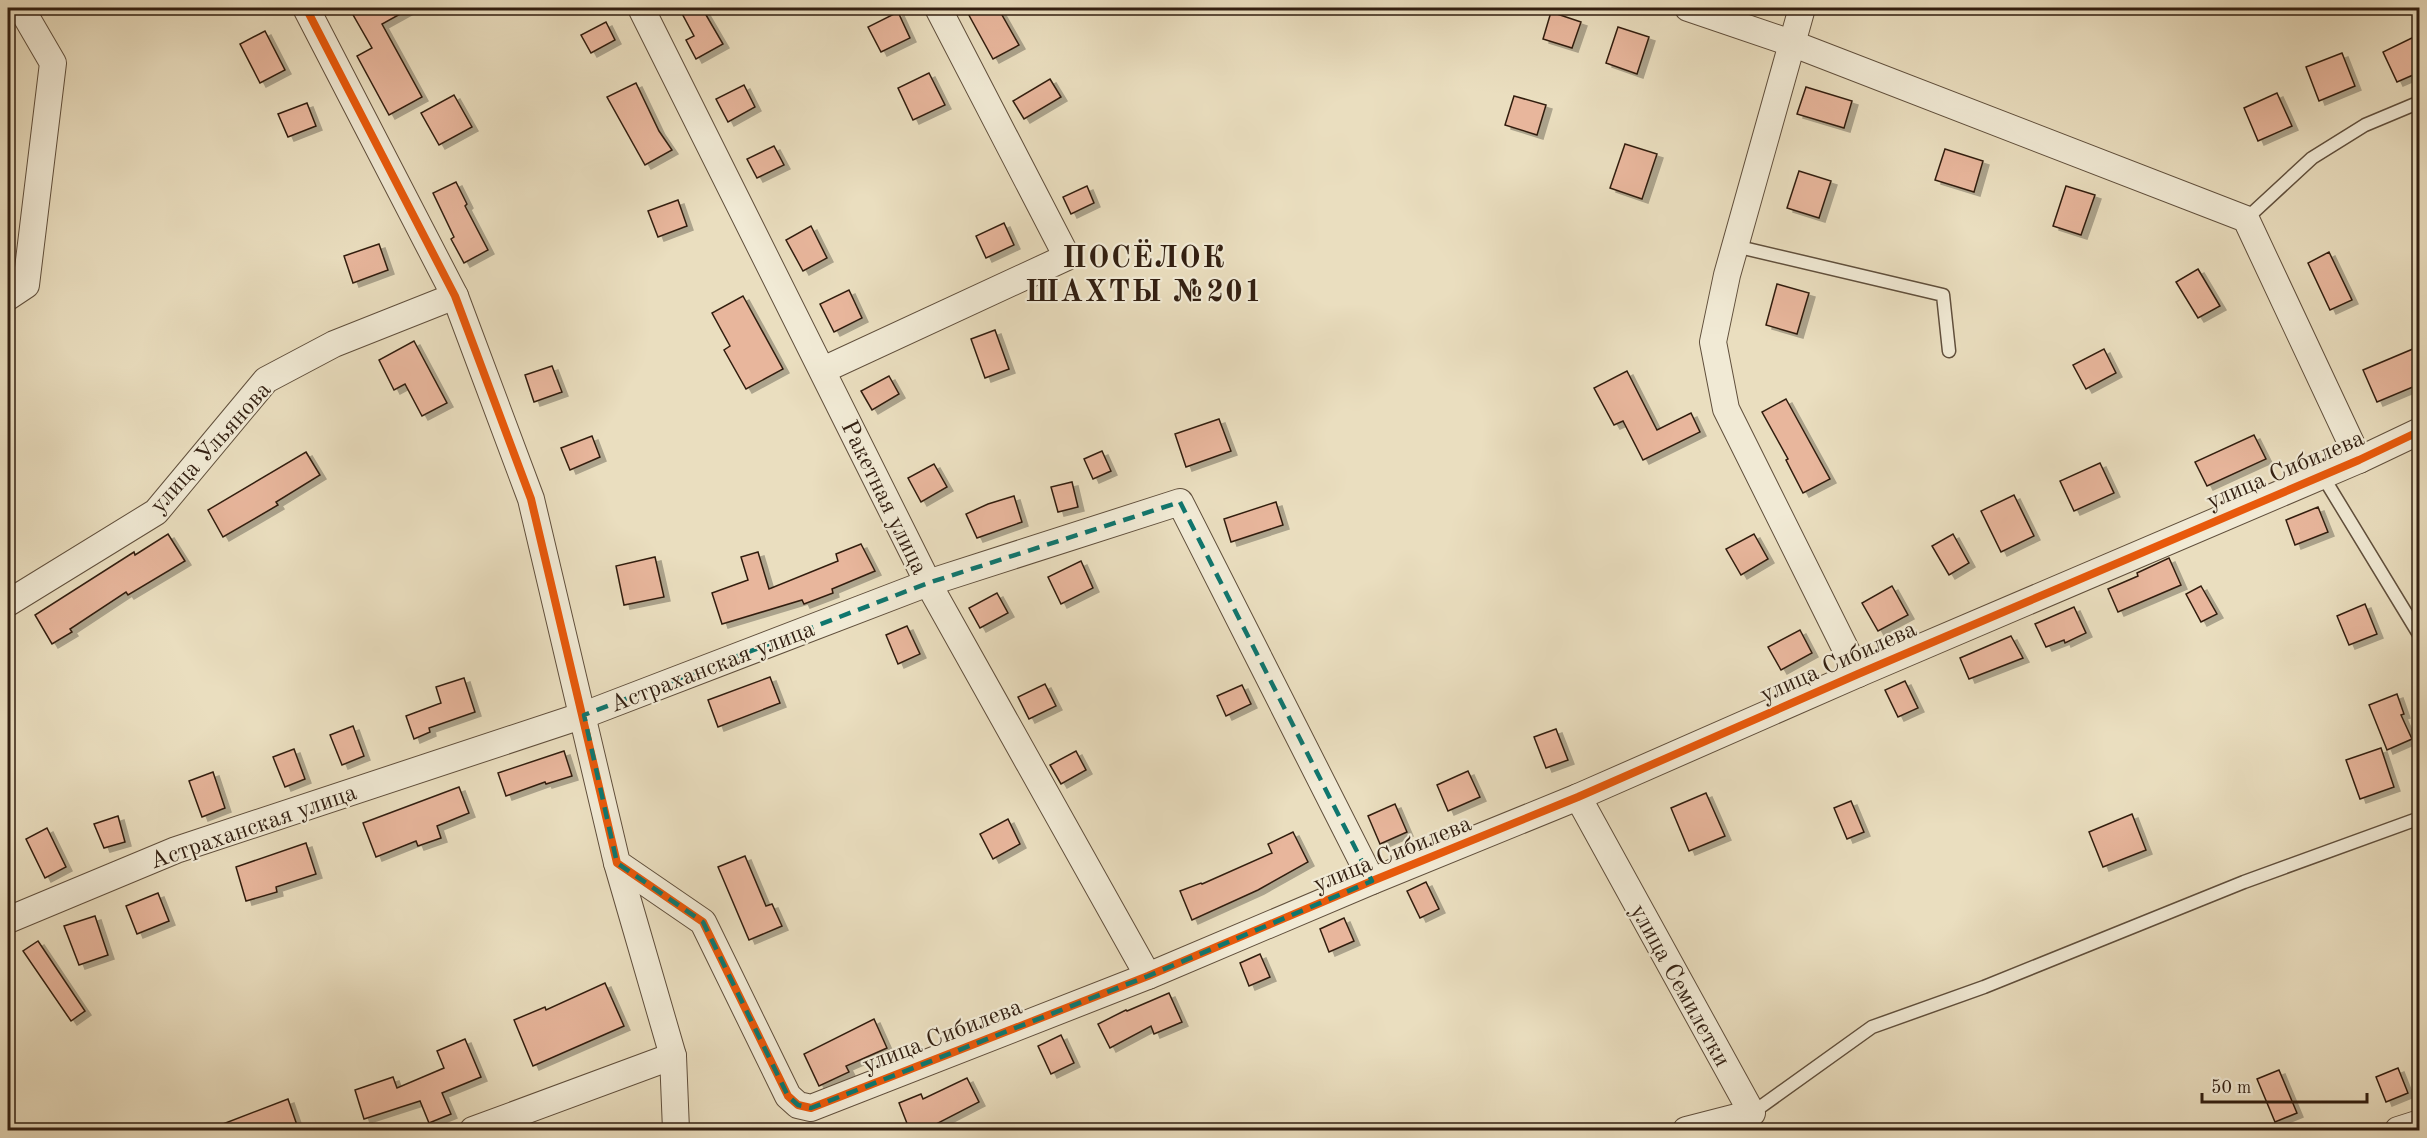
<svg xmlns="http://www.w3.org/2000/svg" width="2427" height="1138" font-family="'Old Standard TT',serif">
	<style>
		.building { fill: #e8b69c; stroke: #321f11; stroke-width: 1.5; filter: url(#shadow) }
		.lines { fill: none; stroke-linecap: round; stroke-linejoin: round }
		.lane-casing { stroke: #604f3c; stroke-width: 15 }
		.street-casing { stroke: #604f3c; stroke-width: 28 }
		.lane { stroke: #f1ead5; stroke-width: 12 }
		.street { stroke: #f1ead5; stroke-width: 26 }
		.cycleway-casing { stroke: #f1ead5; stroke-width: 11 }
		.cycleway { stroke: #e8590c; stroke-width: 8 }
		.marked { fill: none; stroke: #0f766e; stroke-width: 4.5; stroke-dasharray: 12 8; stroke-linejoin: round }
		.labels { text-anchor: middle; stroke-width: 4.5; stroke-linejoin: round; paint-order: stroke }
		.street-label { font-size: 24px; fill: #321f11; stroke: #f1ead5 }
		.district-label { font-size: 30px; font-weight: bold; letter-spacing: 1.5px; fill: #321f11; stroke: #f1ead5 }
	</style>
	<defs>
		<filter id="shadow"><feDropShadow dx="6" dy="4" stdDeviation="0" flood-color="#0004"/></filter>
	</defs>
	<rect width="100%" height="100%" fill="#eadebf"/>
	<filter id="stains"><feTurbulence type="fractalNoise" baseFrequency=".00333" numOctaves="4"/><feColorMatrix values="0 0 0 0 .2 0 0 0 0 .09 0 0 0 0 .02 0 0 0 .5 -.17"/></filter>
	<radialGradient id="worn" r=".72"><stop offset=".6" stop-color="#630" stop-opacity="0"/><stop offset="1" stop-color="#630" stop-opacity=".3"/></radialGradient>
	<g class="building">
		<polygon points="361,8 411,8 382,24 422,97 389,115 357,56 372,48 352,13"/>
		<polygon points="679,8 702,8 723,44 696,59 686,40 694,36"/>
		<polygon points="965,8 998,8 1019,45 993,59"/>
		<polygon points="898,12 910,38 881,52 868,27"/>
		<polygon points="1551,12 1581,22 1572,48 1543,39"/>
		<polygon points="606,22 615,40 591,53 581,35"/>
		<polygon points="1618,27 1649,37 1637,74 1606,63"/>
		<polygon points="265,31 285,70 260,83 240,44"/>
		<polygon points="2420,34 2420,72 2397,82 2383,52"/>
		<polygon points="2342,53 2355,86 2319,101 2306,67"/>
		<polygon points="929,73 945,105 913,120 898,88"/>
		<polygon points="1050,79 1061,97 1024,119 1013,101"/>
		<polygon points="636,83 659,131 672,150 645,165 607,97"/>
		<polygon points="744,85 755,107 728,122 716,99"/>
		<polygon points="1806,87 1852,101 1844,128 1797,114"/>
		<polygon points="2277,93 2292,126 2258,141 2244,108"/>
		<polygon points="454,95 472,127 439,145 421,113"/>
		<polygon points="1514,96 1546,105 1537,135 1505,125"/>
		<polygon points="307,103 316,126 288,137 278,114"/>
		<polygon points="1625,144 1657,154 1642,199 1610,188"/>
		<polygon points="774,146 784,165 757,178 747,159"/>
		<polygon points="1945,149 1983,161 1974,192 1935,180"/>
		<polygon points="1799,171 1831,181 1819,218 1787,208"/>
		<polygon points="456,182 467,204 465,206 488,250 464,263 451,239 454,237 433,193"/>
		<polygon points="1087,186 1094,203 1071,214 1063,197"/>
		<polygon points="2066,186 2095,195 2081,235 2053,226"/>
		<polygon points="678,200 687,226 658,237 648,211"/>
		<polygon points="1004,223 1014,245 986,258 976,236"/>
		<polygon points="811,226 827,258 803,271 786,240"/>
		<polygon points="379,244 388,270 353,283 344,256"/>
		<polygon points="2329,252 2352,300 2330,310 2308,263"/>
		<polygon points="2198,269 2220,306 2198,318 2176,282"/>
		<polygon points="1777,284 1809,293 1797,334 1766,325"/>
		<polygon points="849,290 862,318 834,332 820,304"/>
		<polygon points="743,296 783,369 746,389 724,350 730,346 712,313"/>
		<polygon points="995,330 1009,369 985,378 971,339"/>
		<polygon points="414,341 447,403 422,416 405,384 394,390 379,360"/>
		<polygon points="2420,346 2420,384 2377,402 2363,370"/>
		<polygon points="2104,349 2116,373 2086,389 2073,365"/>
		<polygon points="552,366 562,392 534,402 525,375"/>
		<polygon points="1627,371 1657,430 1691,413 1700,432 1643,460 1623,421 1614,425 1594,388"/>
		<polygon points="889,376 899,394 872,410 861,391"/>
		<polygon points="1786,399 1830,479 1803,493 1786,460 1788,459 1762,412"/>
		<polygon points="1219,419 1231,451 1186,467 1175,434"/>
		<polygon points="2254,435 2266,459 2207,486 2195,462"/>
		<polygon points="592,436 600,457 570,470 561,448"/>
		<polygon points="1102,451 1111,471 1093,479 1084,459"/>
		<polygon points="306,452 320,475 276,502 278,505 223,537 208,510"/>
		<polygon points="2100,463 2114,493 2074,511 2060,481"/>
		<polygon points="934,464 947,487 921,502 908,478"/>
		<polygon points="1072,482 1078,507 1058,512 1051,487"/>
		<polygon points="2014,495 2034,536 2001,552 1981,511"/>
		<polygon points="1014,496 1022,522 977,538 966,514 988,504"/>
		<polygon points="1276,502 1283,525 1231,542 1224,519"/>
		<polygon points="2318,507 2328,532 2295,545 2286,520"/>
		<polygon points="168,534 185,561 128,595 126,592 70,629 72,632 52,644 35,615 134,552 135,555"/>
		<polygon points="1754,534 1768,559 1741,575 1726,549"/>
		<polygon points="1953,534 1969,563 1949,575 1932,546"/>
		<polygon points="861,544 875,571 832,589 833,593 804,604 802,600 722,624 712,593 748,580 741,557 758,552 769,589 838,561 836,554"/>
		<polygon points="655,557 664,597 624,605 616,566"/>
		<polygon points="2169,558 2181,585 2118,612 2108,589 2138,576 2137,573"/>
		<polygon points="1081,561 1093,588 1061,604 1048,577"/>
		<polygon points="1892,586 1908,615 1878,631 1862,603"/>
		<polygon points="2201,586 2217,614 2201,622 2186,594"/>
		<polygon points="997,593 1008,613 980,628 969,608"/>
		<polygon points="2365,604 2377,634 2349,645 2337,616"/>
		<polygon points="2074,607 2086,633 2065,643 2064,640 2046,647 2035,624"/>
		<polygon points="907,626 920,654 898,664 886,635"/>
		<polygon points="1800,630 1812,653 1781,670 1768,647"/>
		<polygon points="2011,636 2023,658 1969,679 1960,658"/>
		<polygon points="770,677 780,703 718,727 708,700"/>
		<polygon points="464,678 475,712 429,728 430,732 414,739 406,716 441,703 436,687"/>
		<polygon points="1905,681 1918,708 1898,717 1885,690"/>
		<polygon points="1045,684 1056,706 1029,719 1018,697"/>
		<polygon points="1242,685 1251,704 1226,716 1217,696"/>
		<polygon points="2397,694 2404,714 2401,715 2412,739 2387,750 2369,705"/>
		<polygon points="353,726 364,756 342,765 330,735"/>
		<polygon points="1556,729 1568,760 1546,768 1534,737"/>
		<polygon points="2381,748 2394,787 2360,799 2346,760"/>
		<polygon points="294,749 305,779 285,787 273,757"/>
		<polygon points="564,751 572,776 546,784 545,782 506,796 498,773"/>
		<polygon points="1076,751 1086,770 1061,784 1050,765"/>
		<polygon points="1468,771 1480,797 1448,811 1437,785"/>
		<polygon points="213,772 225,808 202,817 189,781"/>
		<polygon points="459,787 469,813 437,826 441,838 418,846 416,841 376,857 363,823"/>
		<polygon points="1706,793 1725,836 1689,851 1671,808"/>
		<polygon points="1851,801 1864,832 1847,839 1834,808"/>
		<polygon points="1395,804 1407,832 1380,844 1368,816"/>
		<polygon points="2132,814 2146,850 2103,867 2089,832"/>
		<polygon points="118,816 125,842 104,848 94,824"/>
		<polygon points="1008,819 1020,844 993,859 980,834"/>
		<polygon points="47,828 66,867 45,878 26,839"/>
		<polygon points="1293,832 1308,862 1258,890 1192,920 1180,891 1201,883 1202,884 1272,853 1268,844"/>
		<polygon points="306,843 316,874 276,887 277,892 246,901 236,867"/>
		<polygon points="745,856 766,906 772,904 782,926 749,940 718,867"/>
		<polygon points="1426,882 1439,909 1420,918 1407,891"/>
		<polygon points="158,893 169,921 137,934 126,906"/>
		<polygon points="95,916 108,955 79,965 64,926"/>
		<polygon points="1344,918 1354,941 1329,952 1320,929"/>
		<polygon points="38,941 85,1011 71,1021 23,951"/>
		<polygon points="1260,954 1270,977 1249,986 1240,963"/>
		<polygon points="605,983 624,1026 533,1066 514,1020 545,1007 546,1010"/>
		<polygon points="1169,993 1182,1022 1154,1034 1151,1026 1110,1048 1098,1024 1126,1010 1127,1011"/>
		<polygon points="874,1019 887,1048 846,1066 849,1072 819,1086 804,1054"/>
		<polygon points="1061,1035 1074,1063 1051,1074 1038,1046"/>
		<polygon points="465,1039 481,1077 442,1093 451,1114 429,1123 420,1101 364,1119 355,1090 393,1077 397,1088 444,1068 437,1051"/>
		<polygon points="2398,1068 2408,1093 2386,1102 2376,1077"/>
		<polygon points="2279,1070 2297,1113 2275,1122 2257,1079"/>
		<polygon points="967,1078 979,1102 934,1125 936,1131 910,1131 899,1103 921,1094 923,1099"/>
		<polygon points="288,1099 299,1131 211,1131 210,1129"/>
	</g>
	<g class="lines">
		<g class="lane-casing">
			<g id="lane">
				<polyline points="2246,219 2312,158 2365,125 2420,102"/>
				<polyline points="1735,246 1943,295 1949,351"/>
				<polyline points="2322,475 2420,636"/>
				<polyline points="1754,1130 1752,1113 1872,1027 1984,987 2244,882 2420,818"/>
			</g>
		</g>
		<g class="street-casing">
			<g id="street">
				<polyline points="306,8 455,296 531,499 617,863 703,922 788,1096 798,1105 811,1108 1148,976 1372,881 1578,797 1858,674 2359,460 2420,431"/>
				<polyline points="641,8 928,583 1148,976"/>
				<polyline points="1688,8 1791,43 2246,219 2359,460"/>
				<polyline points="1802,8 1727,275 1713,342 1726,409 1858,674"/>
				<polyline points="8,297 26,285 53,63 21,8"/>
				<polyline points="823,370 1067,257 938,8"/>
				<polyline points="8,603 156,512 266,380 334,344 455,296"/>
				<polyline points="1578,797 1752,1113 1686,1130"/>
				<polyline points="617,863 673,1056 676,1130"/>
				<polyline points="8,920 176,850 584,715 928,583 1180,502 1372,881"/>
				<polyline points="473,1130 673,1056"/>
				<polyline points="2398,1130 2420,1123"/>
			</g>
		</g>
		<use href="#lane" class="lane"/>
		<use href="#street" class="street"/>
		<g class="cycleway-casing">
			<polyline id="cycleway" points="306,8 455,296 531,499 617,863 703,922 788,1096 798,1105 811,1108 1148,976 1372,881 1578,797 1858,674 2359,460 2420,431"/>
		</g>
		<use href="#cycleway" class="cycleway"/>
	</g>
	<path class="marked" d="M1180,502L1372,881L1148,976L811,1108L798,1105L788,1096L703,922L617,863L584,715L928,583Z"/>
	<g class="labels">
		<g class="street-label">
			<text transform="translate(210 447) rotate(-48)" y="8">улица Ульянова</text>
			<text transform="translate(2285 469) rotate(-23)" y="8">улица Сибилева</text>
			<text transform="translate(885 497) rotate(64)" y="8">Ракетная улица</text>
			<text transform="translate(1838 661) rotate(-24)" y="8">улица Сибилева</text>
			<text transform="translate(712 666) rotate(-21)" y="8">Астраханская улица</text>
			<text transform="translate(253 826) rotate(-19)" y="8">Астраханская улица</text>
			<text transform="translate(1392 853) rotate(-22)" y="8">улица Сибилева</text>
			<text transform="translate(1681 985) rotate(61)" y="8">улица Семилетки</text>
			<text transform="translate(942 1035) rotate(-21)" y="8">улица Сибилева</text>
		</g>
		<g class="district-label">
			<text x="1144" y="267">ПОСЁЛОК<tspan x="1144" dy="34">ШАХТЫ №201</tspan></text>
		</g>
	</g>
	<rect width="2427" height="1138" fill="none" stroke="#eadebf" stroke-width="30"/>
	<rect x="9" y="9" width="2409" height="1120" fill="none" stroke="#321f11" stroke-width="3"/>
	<rect x="15" y="15" width="2397" height="1108" fill="none" stroke="#321f11" stroke-width="1.5"/>
	<path d="M2202 1093v9h165v-9" fill="none" stroke="#321f11" stroke-width="3"/>
	<text x="2211" y="1093" font-size="18" fill="#321f11" stroke="#f1ead5" stroke-width="4.5" paint-order="stroke">50 m</text>
	<rect width="100%" height="100%" filter="url(#stains)"/>
	<rect width="100%" height="100%" fill="url(#worn)"/>
</svg>
